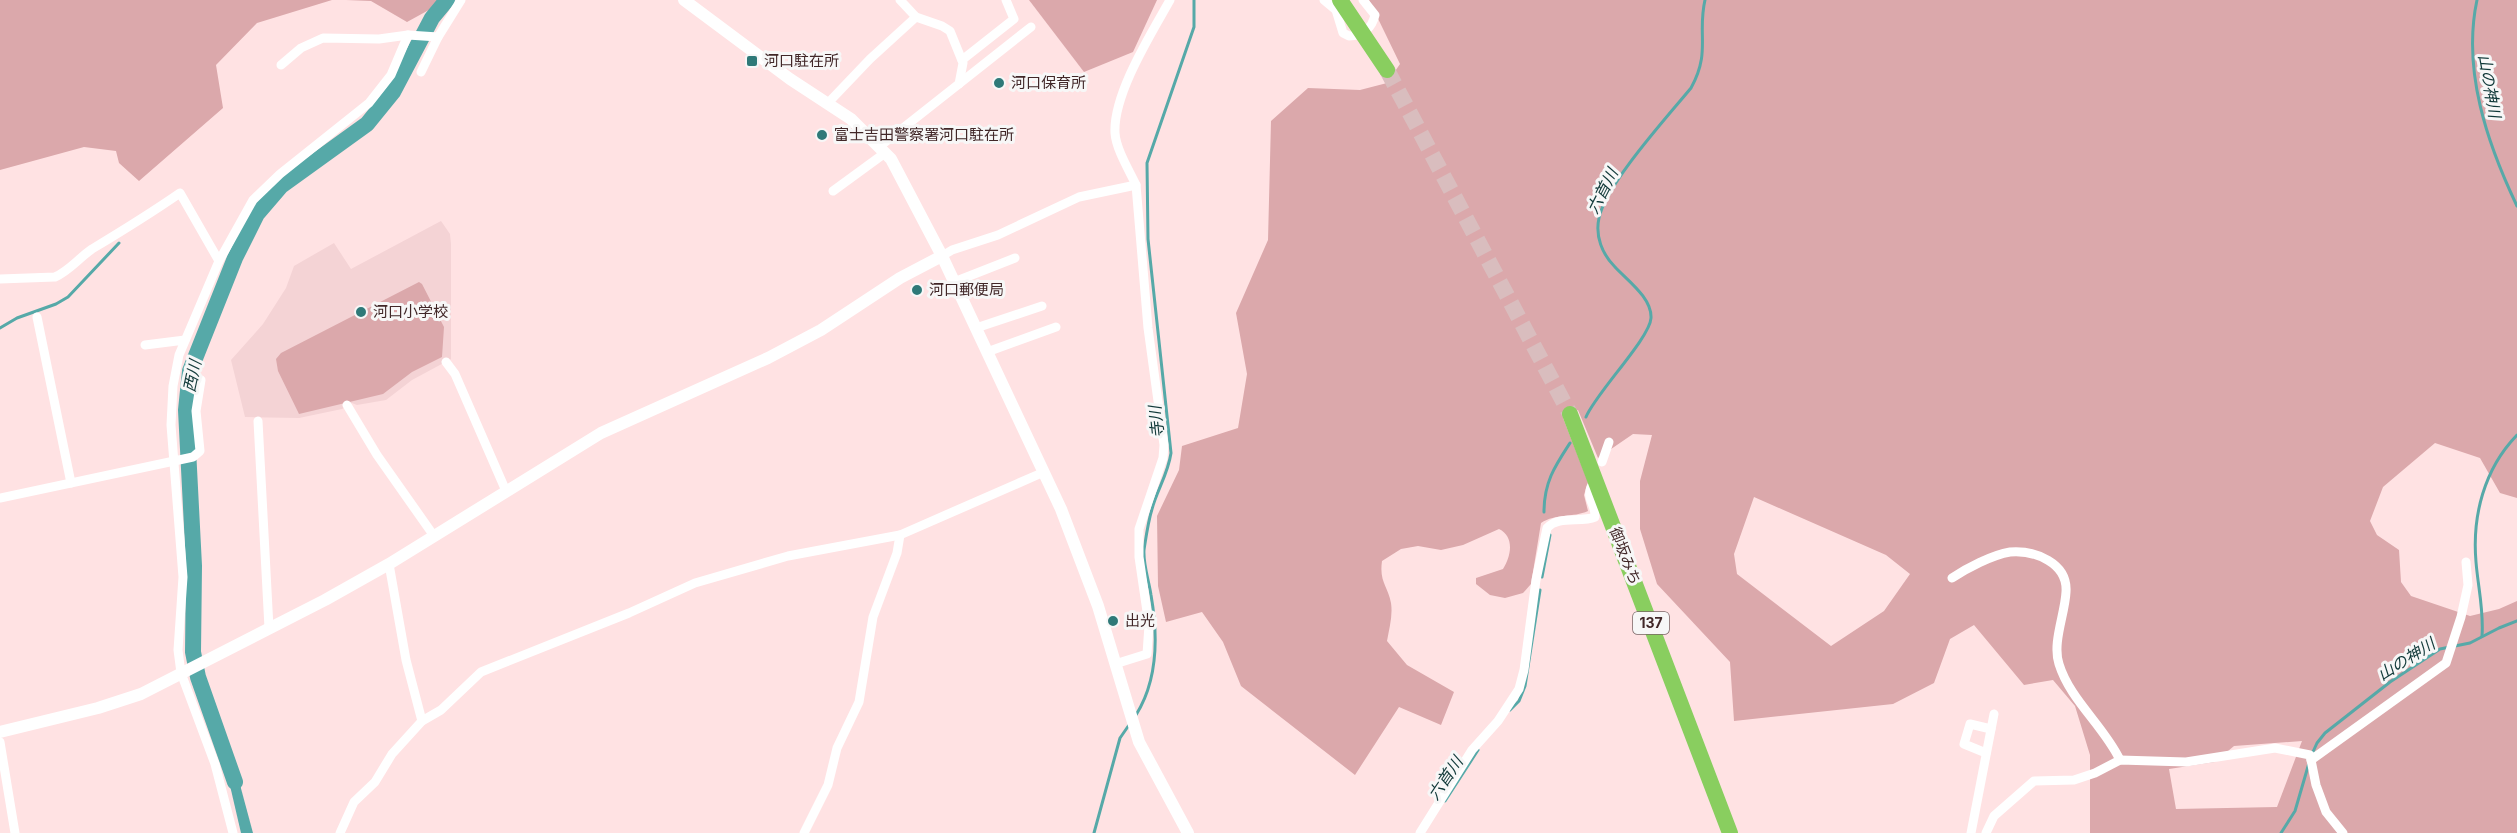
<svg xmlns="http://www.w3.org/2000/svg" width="2517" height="833" font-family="Inter,'Noto Sans JP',sans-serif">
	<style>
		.built { fill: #f4d3d5 }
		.green { fill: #dba8ab; fill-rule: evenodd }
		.water { fill: #56a9a8 }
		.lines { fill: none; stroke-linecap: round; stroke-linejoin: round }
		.stream { stroke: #56a9a8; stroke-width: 3 }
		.river { stroke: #56a9a8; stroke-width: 16 }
		.highway-tunnel { stroke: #d9bdbe; stroke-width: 16; stroke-dasharray: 16 8; stroke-linecap: butt }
		.street { stroke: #fff; stroke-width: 9 }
		.secondary { stroke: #fff; stroke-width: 12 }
		.highway { stroke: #89ce5f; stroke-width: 16 }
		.poi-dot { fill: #2f7978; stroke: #f7f7f7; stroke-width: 2 }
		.labels { text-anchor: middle; stroke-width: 6; stroke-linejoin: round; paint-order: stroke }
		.shield { fill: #f7f7f7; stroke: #786566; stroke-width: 1.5 }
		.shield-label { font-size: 14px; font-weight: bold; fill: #412728 }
		.poi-label { font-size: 15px; fill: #412728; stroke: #f7f7f7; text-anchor: start }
		.street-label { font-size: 15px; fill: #412728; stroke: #f7f7f7 }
		.water-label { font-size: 16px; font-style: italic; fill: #113939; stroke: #f7f7f7 }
	</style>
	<rect width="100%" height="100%" fill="#ffe2e3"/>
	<polygon class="built" points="441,221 450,234 451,244 451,359 412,380 386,400 357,405 352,403 342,409 299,418 245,417 231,360 263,324 286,288 294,266 334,243 351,269"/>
	<g class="green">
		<polygon points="0,0 332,0 257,23 216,65 223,108 139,181 119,163 116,151 84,147 0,170"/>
		<polygon points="346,0 447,0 407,22 371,1"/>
		<polygon points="1029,0 1157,0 1133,52 1084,72"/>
		<path d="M1369,0H2517V498L2500,493L2480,458L2435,443L2383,487L2370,521L2377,535L2399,550L2401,582L2411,596L2470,616L2499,609L2517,601V833H2090V755L2075,706L2053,680L2024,685L1974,625L1950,639L1934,683L1893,704L1734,721L1730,662L1657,584L1640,529V481L1652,435L1633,434L1598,458L1578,410L1563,418L1588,482L1584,495L1588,511C1573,518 1556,513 1541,523L1531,584L1523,593L1505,598L1490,595L1476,584V578L1503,569C1511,556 1515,537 1499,529L1463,545L1441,550L1418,546L1401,549L1382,561C1379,582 1388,586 1391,603C1393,616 1389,629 1387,641L1407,665L1454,692L1441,725L1399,707L1355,775L1241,686L1223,642L1202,612L1166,622L1158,586L1157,516L1179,470L1182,446L1238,428L1247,374L1236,313L1268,240L1271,121L1308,88L1360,90L1387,83L1400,64ZM1754,497L1886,555L1910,574L1884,611L1831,646L1737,574L1734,554ZM2302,741L2277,807L2176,809L2169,769L2215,762L2234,746Z"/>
		<polygon points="419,282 422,284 444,327 442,357 412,372 383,394 299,414 278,371 276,359 281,353"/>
	</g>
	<polygon class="water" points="232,755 253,833 241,833 225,764"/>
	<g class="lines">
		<g class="stream">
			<path d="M2477,0C2462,70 2487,143 2517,206"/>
			<polyline points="0,328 17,318 56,304 68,297 119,243"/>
			<path d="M1586,417C1596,393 1650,338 1651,318C1652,298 1628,281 1615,267C1602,254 1595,236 1599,218C1606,184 1668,116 1691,88C1711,52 1697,34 1705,0"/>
			<path d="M1544,512C1544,482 1555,466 1570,443"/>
			<polyline points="1542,577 1550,535"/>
			<path d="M2482,636C2484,611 2478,587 2476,562C2472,516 2484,469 2517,435"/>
			<polyline points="1510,710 1519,701 1525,686 1540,590"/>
			<path d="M1136,715C1158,680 1158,635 1151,595C1149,581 1143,564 1144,550C1146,537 1148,522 1152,509C1157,490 1168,474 1171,453L1148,239L1147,163L1194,27V0"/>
			<polyline points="2312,754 2317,743 2325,733 2390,682 2440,649 2470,643 2499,628 2517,621"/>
			<polyline points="1445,801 1478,750"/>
			<polyline points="1094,833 1120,738 1129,725"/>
			<polyline points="2281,833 2295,811 2309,763"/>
		</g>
		<polyline class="river" points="235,782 198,677 193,652 194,566 186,410 190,371 235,258 257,214 281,186 367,124 393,92 432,18 447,0"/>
		<polyline class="highway-tunnel" points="1387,70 1570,414"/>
		<g class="street">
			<polyline points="900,0 916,17 942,26 950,31 963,63 959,84"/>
			<path d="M1324,0L1336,10L1343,33L1349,36C1363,36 1372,28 1375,15L1363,0"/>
			<polyline points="962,60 1014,19 1006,0"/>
			<polyline points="281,65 301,48 323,38 379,39 408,35 438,37"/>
			<polyline points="421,72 438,37 461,0"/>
			<polyline points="828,103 870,59 916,17"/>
			<polyline points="879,147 1031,27"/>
			<polyline points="833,191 885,153"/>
			<polyline points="942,256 952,250 998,235 1079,197 1136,185"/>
			<path d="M0,279L55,277C69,271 79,258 92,249C122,231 151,213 180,193L219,261"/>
			<polyline points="954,282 1015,258"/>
			<polyline points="37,317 71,483"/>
			<polyline points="976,328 1042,306"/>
			<polyline points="145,345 185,340"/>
			<polyline points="987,352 1056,327"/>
			<polyline points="446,362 455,374 506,491"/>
			<polyline points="347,405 377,455 434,536"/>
			<polyline points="258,421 269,628"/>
			<polyline points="1602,462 1609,442"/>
			<polyline points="0,498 193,457 200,451 196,411 201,380"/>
			<polyline points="389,564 406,660 422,721"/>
			<path d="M1952,578C1967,568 1992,555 2010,552C2035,550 2068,563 2066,592C2065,614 2052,643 2059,664C2070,700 2104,726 2120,760"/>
			<path d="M1115,664L1147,654L1149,625L1139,557V529L1163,458L1164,445L1148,328L1136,185C1129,170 1116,149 1115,133C1113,94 1151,34 1170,0"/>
			<polyline points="0,742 15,833"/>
			<polyline points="1986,753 1964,744 1970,724 1991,729"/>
			<polyline points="2311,760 2446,663 2461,617 2468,585 2466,562"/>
			<polyline points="233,833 215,764 181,673 178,650 183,577 171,425 173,386 179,355 219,261 253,200 280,174 369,103 391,75 408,35"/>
			<polyline points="340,833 354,802 375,782 392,754 422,721 441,710 481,672 629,613 695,583 788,556 900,535 1044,472"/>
			<polyline points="804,833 828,785 837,748 859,702 873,617 897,553 900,535"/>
			<path d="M1420,833L1472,750L1498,721L1519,689L1524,670L1536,580L1547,528C1558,515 1581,523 1595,517C1596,505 1586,499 1591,487"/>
			<polyline points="1971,833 1994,714"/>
			<polyline points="1986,833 1994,816 2034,781 2074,780 2095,773 2120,760 2186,762 2275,748 2310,755 2316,785 2326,812 2343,833"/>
		</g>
		<g class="secondary">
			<polyline points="684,0 790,79 851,119 891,159 942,256 1061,509 1098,606 1139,742 1188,833"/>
			<polyline points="0,732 98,708 141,694 325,600 389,564 601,433 768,358 821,330 900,278 942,256"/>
		</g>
		<g class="highway">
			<polyline points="1340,0 1387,70"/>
			<polyline points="1570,414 1730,833"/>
		</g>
	</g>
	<g class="poi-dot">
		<rect x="746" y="55" width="12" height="12" rx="3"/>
		<circle cx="999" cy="83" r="6"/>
		<circle cx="822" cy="135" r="6"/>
		<circle cx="917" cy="290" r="6"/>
		<circle cx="361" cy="312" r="6"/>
		<circle cx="1113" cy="621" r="6"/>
	</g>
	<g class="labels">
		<rect class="shield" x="1633" y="612" width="36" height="22" rx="4.5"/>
		<g class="shield-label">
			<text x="1651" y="628">137</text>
		</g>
		<g class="poi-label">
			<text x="764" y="66">河口駐在所</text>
			<text x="1011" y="88">河口保育所</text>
			<text x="834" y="140">富士吉田警察署河口駐在所</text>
			<text x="929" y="295">河口郵便局</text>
			<text x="373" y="317">河口小学校</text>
			<text x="1125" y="626">出光</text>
		</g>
		<g class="street-label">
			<text transform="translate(1625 556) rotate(69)" y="5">御坂みち</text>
		</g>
		<g class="water-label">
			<text transform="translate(2490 86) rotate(80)" y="6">山の神川</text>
			<text transform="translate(1602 191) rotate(-63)" y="6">六首川</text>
			<text transform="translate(192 376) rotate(-78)" y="6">西川</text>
			<text transform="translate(1156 422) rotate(-96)" y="6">寺川</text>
			<text transform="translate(2406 659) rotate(-32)" y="6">山の神川</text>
			<text transform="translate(1445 778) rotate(-56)" y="6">六首川</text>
		</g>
	</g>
</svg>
